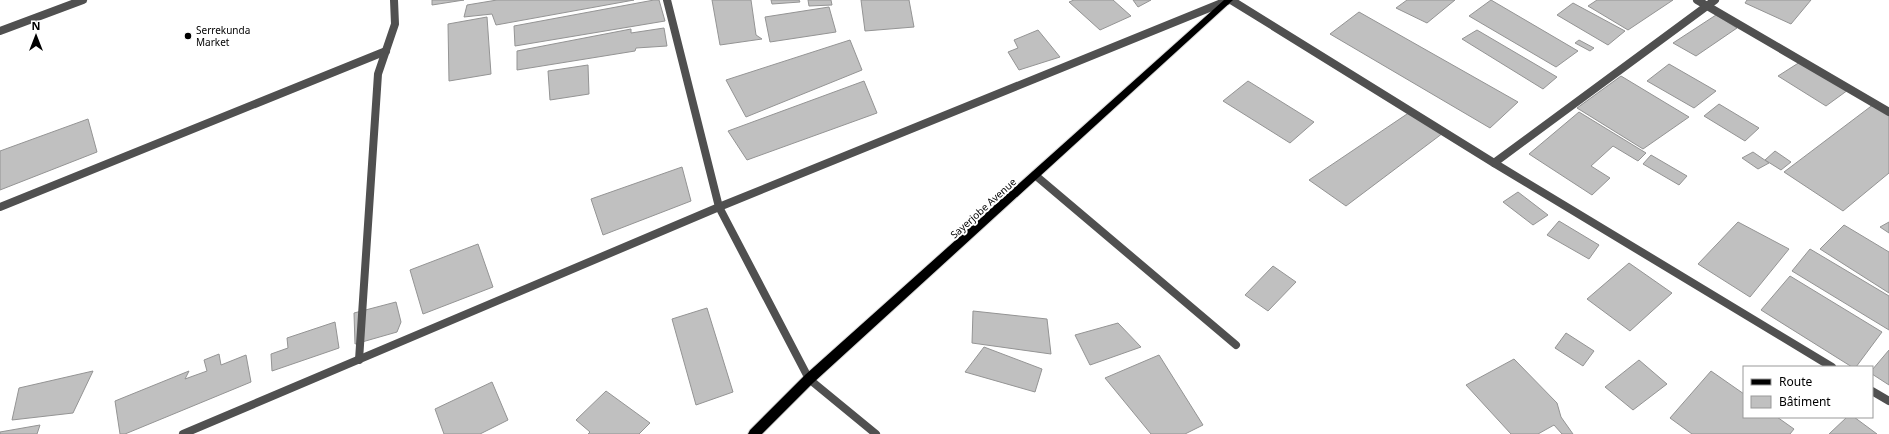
<svg xmlns="http://www.w3.org/2000/svg" width="1889" height="434" font-family="'Noto Sans',sans-serif">
	<style>
		.building { fill: #c0c0c0; stroke: #949494 }
		.lines { fill: none; stroke-linecap: round; stroke-linejoin: round }
		.primary-casing { stroke: #dbdbdb; stroke-width: 2 }
		.lane { stroke: #505050; stroke-width: 8 }
		.street { stroke: #505050; stroke-width: 8 }
		.primary { fill: #000; fill-rule: evenodd }
		.poi-dot { fill: #000; stroke: #fff; stroke-width: 1.5 }
		.labels { text-anchor: middle; stroke-width: 4; stroke-linejoin: round; paint-order: stroke }
		.poi-label { font-size: 10px; fill: #000; stroke: #fff; text-anchor: start }
		.street-label { font-size: 10px; fill: #000; stroke: #fff }
	</style>
	<rect width="100%" height="100%" fill="#fff"/>
	<g class="building">
		<polygon points="432,0 464,0 432,5"/>
		<polygon points="497,0 634,0 496,25 492,14 464,17 467,5"/>
		<polygon points="654,0 659,0 665,21 515,46 514,26"/>
		<polygon points="712,0 751,0 756,35 762,39 720,45"/>
		<polygon points="771,0 799,0 800,2 772,4"/>
		<polygon points="808,0 831,0 832,5 809,6"/>
		<polygon points="861,0 909,0 914,27 865,31"/>
		<polygon points="1074,0 1113,0 1131,16 1100,30 1069,2"/>
		<polygon points="1133,0 1151,0 1138,7"/>
		<polygon points="1407,0 1455,0 1427,23 1396,8"/>
		<polygon points="1491,0 1578,51 1556,67 1469,16"/>
		<polygon points="1597,0 1673,0 1628,30 1588,6"/>
		<polygon points="1747,0 1811,0 1791,24 1745,3"/>
		<polygon points="1573,3 1625,31 1608,45 1557,15"/>
		<polygon points="829,7 836,32 770,42 765,17"/>
		<polygon points="1359,12 1518,102 1490,128 1330,34"/>
		<polygon points="1716,15 1737,28 1696,56 1673,43"/>
		<polygon points="487,17 491,74 449,81 448,24"/>
		<polygon points="664,28 667,46 636,48 635,51 517,70 517,51 631,29 631,33"/>
		<polygon points="1038,30 1060,57 1019,70 1008,52 1018,48 1014,40"/>
		<polygon points="1477,30 1557,77 1543,89 1462,39"/>
		<polygon points="850,40 862,70 746,117 726,80"/>
		<polygon points="1579,40 1594,48 1590,51 1575,43"/>
		<polygon points="1800,62 1848,90 1826,106 1778,76"/>
		<polygon points="1669,64 1716,91 1694,108 1647,81"/>
		<polygon points="588,65 589,94 550,100 548,71"/>
		<polygon points="1621,76 1689,117 1643,149 1577,108"/>
		<polygon points="864,81 877,113 747,160 728,131"/>
		<polygon points="1248,81 1314,122 1290,143 1223,101"/>
		<polygon points="1719,104 1759,128 1745,141 1704,116"/>
		<polygon points="1874,104 1889,113 1889,173 1843,211 1784,172"/>
		<polygon points="1410,112 1443,133 1346,206 1309,180"/>
		<polygon points="1579,112 1646,153 1638,161 1613,146 1591,166 1610,178 1592,195 1529,154"/>
		<polygon points="88,119 97,152 0,190 0,151"/>
		<polygon points="1775,151 1791,162 1781,170 1765,160"/>
		<polygon points="1753,152 1769,163 1758,169 1742,158"/>
		<polygon points="1651,155 1687,176 1679,185 1643,164"/>
		<polygon points="682,167 691,201 603,235 591,199"/>
		<polygon points="1518,192 1548,215 1533,225 1503,202"/>
		<polygon points="1559,221 1599,245 1589,259 1547,235"/>
		<polygon points="1738,222 1789,249 1750,297 1698,264"/>
		<polygon points="1889,222 1889,233 1880,227"/>
		<polygon points="1844,225 1889,252 1889,293 1820,249"/>
		<polygon points="478,244 493,287 423,314 410,270"/>
		<polygon points="1810,249 1889,296 1889,330 1792,271"/>
		<polygon points="1629,263 1672,293 1630,331 1587,299"/>
		<polygon points="1273,266 1296,282 1268,311 1245,295"/>
		<polygon points="1790,276 1882,332 1856,367 1852,367 1761,310"/>
		<polygon points="396,302 401,322 397,332 355,344 354,313"/>
		<polygon points="707,308 733,392 696,405 672,319"/>
		<polygon points="973,311 1047,319 1051,354 972,343"/>
		<polygon points="335,322 339,348 272,371 271,354 288,348 287,338"/>
		<polygon points="1118,323 1141,347 1090,365 1075,335"/>
		<polygon points="1566,333 1594,351 1583,366 1555,348"/>
		<polygon points="984,347 1042,369 1035,392 965,372"/>
		<polygon points="1889,350 1889,385 1872,374 1872,370"/>
		<polygon points="219,354 221,365 246,355 251,382 125,434 120,434 115,401 189,371 185,379 207,371 204,360"/>
		<polygon points="1159,355 1203,425 1185,434 1151,434 1105,378"/>
		<polygon points="1514,359 1557,403 1561,417 1573,434 1562,434 1554,425 1538,434 1511,434 1466,385"/>
		<polygon points="1639,360 1667,384 1633,410 1605,387"/>
		<polygon points="93,371 73,413 12,420 19,388"/>
		<polygon points="1711,371 1744,394 1744,417 1777,417 1794,429 1790,434 1692,434 1670,418"/>
		<polygon points="492,382 508,420 480,434 444,434 435,409"/>
		<polygon points="606,391 650,423 639,434 588,434 590,432 576,420"/>
		<polygon points="1847,417 1854,417 1877,434 1829,434"/>
		<polygon points="40,425 37,434 0,434 0,432"/>
	</g>
	<g class="lines">
		<g class="primary-casing">
			<polygon id="primary" points="1224,0 1233,0 813,383 762,434 748,434 750,430 805,375"/>
		</g>
		<g class="lane">
			<polyline points="1035,175 1236,345"/>
			<polyline points="0,207 386,51"/>
			<polyline points="359,360 378,74 395,24 394,0"/>
		</g>
		<g class="street">
			<polyline points="667,0 719,207 809,379 876,434"/>
			<polyline points="1231,0 1494,163 1832,367"/>
			<polyline points="1697,0 1889,112"/>
			<polyline points="0,31 83,0"/>
			<polyline points="1494,163 1715,0"/>
			<polyline points="1872,391 1889,401"/>
			<polyline points="183,434 719,207 1229,0"/>
		</g>
		<use href="#primary" class="primary"/>
	</g>
	<circle class="poi-dot" cx="188" cy="36" r="4"/>
	<g class="labels">
		<g class="poi-label">
			<text x="196" y="34">Serrekunda<tspan x="196" dy="12">Market</tspan></text>
		</g>
		<g class="street-label">
			<text transform="translate(983 208) rotate(-42)" y="4">Sayerjobe Avenue</text>
		</g>
	</g>
	<rect x="1743" y="366" width="130" height="52" fill="#ffffff" stroke="#999999"/>
	<rect x="1751" y="379" width="20" height="6" fill="#000000" stroke="#999999"/>
	<text x="1779" y="386" font-size="12" fill="#000000">Route</text>
	<rect x="1751" y="396" width="20" height="12" fill="#c0c0c0" stroke="#999999"/>
	<text x="1779" y="406" font-size="12" fill="#000000">Bâtiment</text>
	<g transform="translate(36 36)" stroke="#ffffff" stroke-width="3" paint-order="stroke">
	<path d="M0-3L7 15L0 10L-7 15Z" fill="#000000"/>
	<text y="-6" font-size="11" font-weight="bold" text-anchor="middle" fill="#000000">N</text>
	</g>
</svg>
